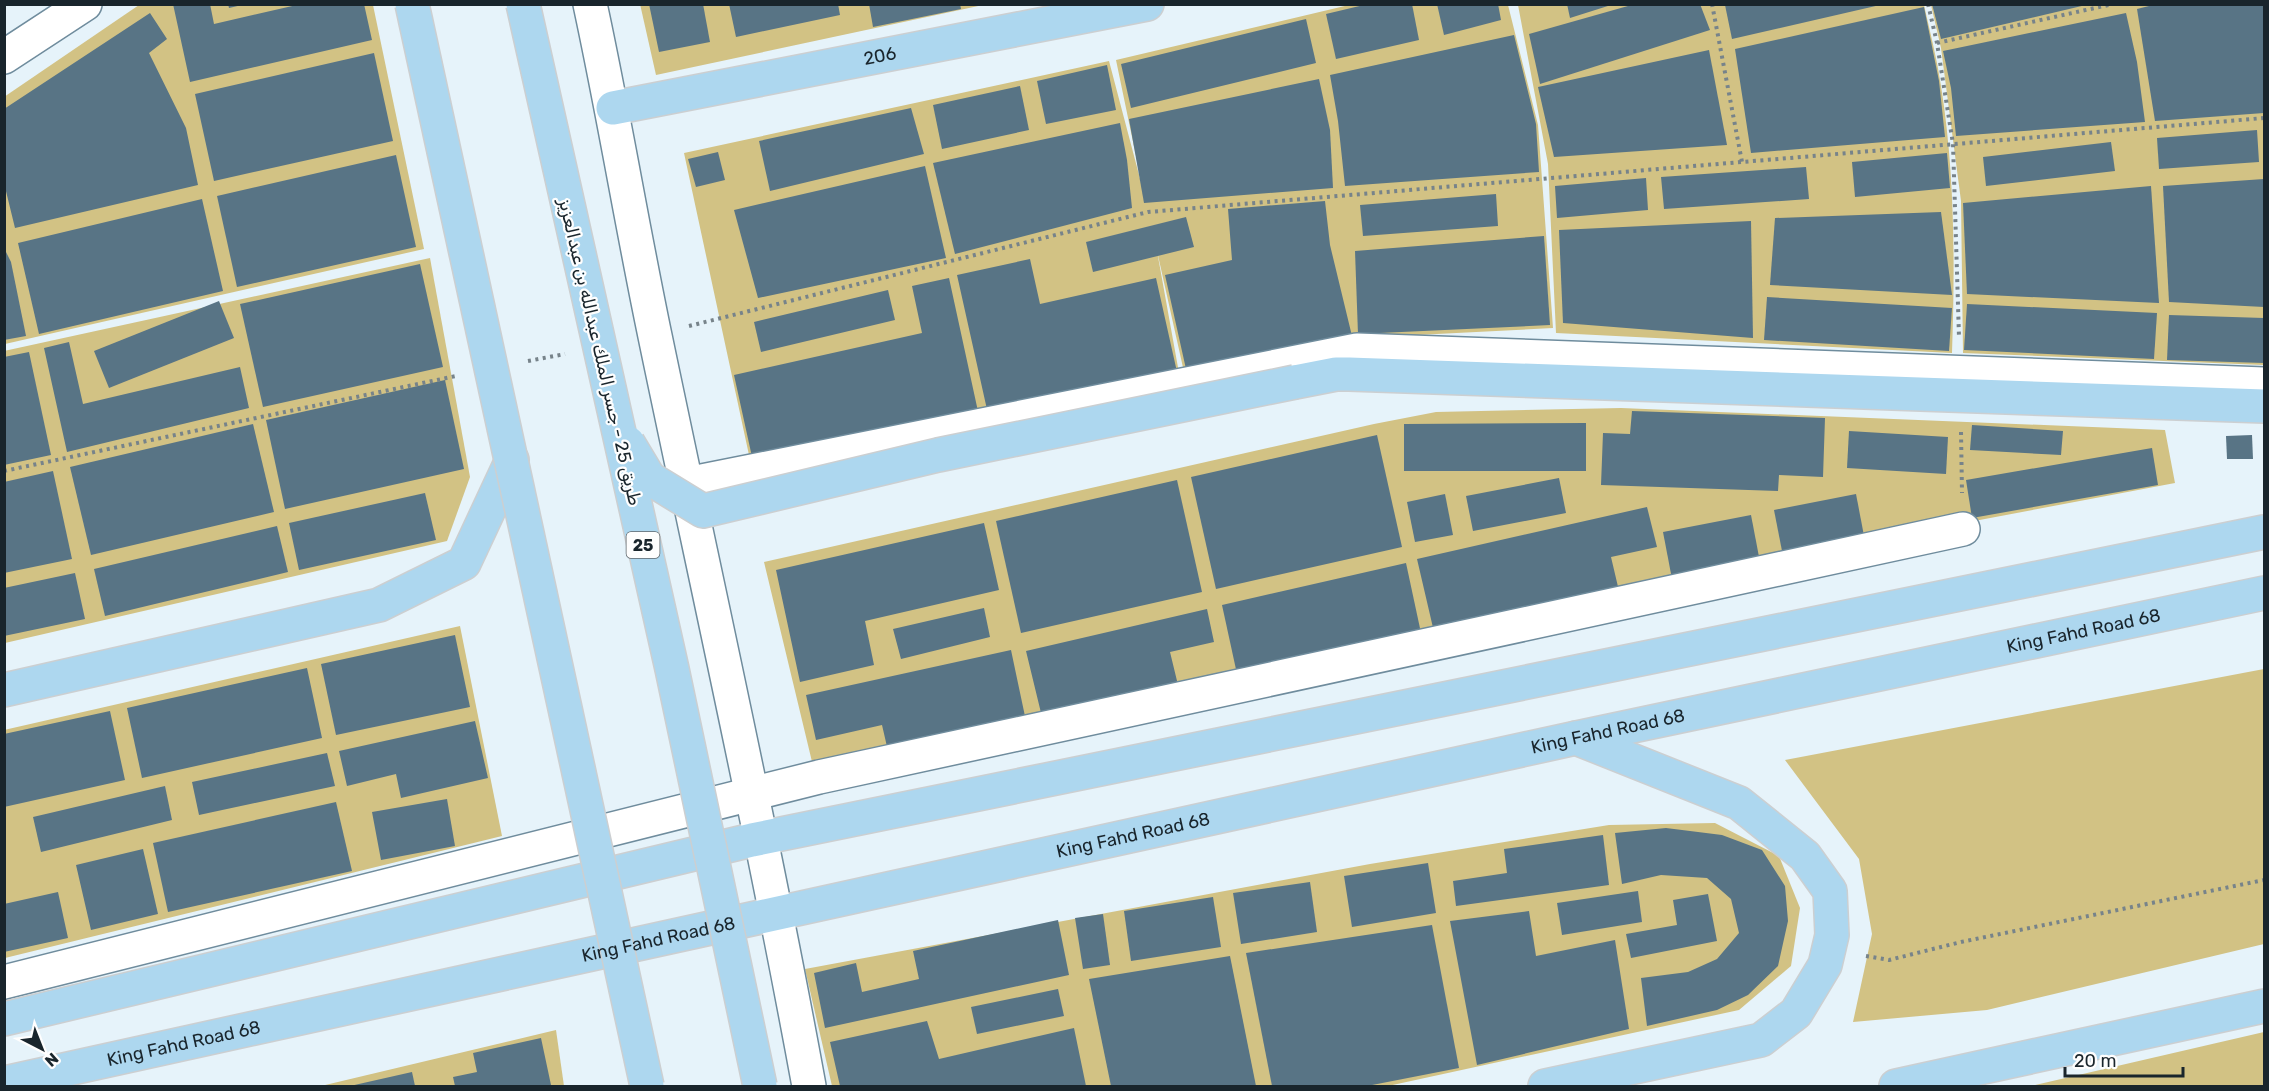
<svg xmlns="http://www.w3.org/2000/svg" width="2269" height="1091" font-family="Rubik,'Noto Naskh Arabic',sans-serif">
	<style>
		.green { fill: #d2c284 }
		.building { fill: #587485 }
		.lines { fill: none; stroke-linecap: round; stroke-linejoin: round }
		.minor-casing { stroke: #6f8c9d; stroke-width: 36 }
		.major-casing { stroke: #cccfd1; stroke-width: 36 }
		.path { stroke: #77838a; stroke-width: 4; stroke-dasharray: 3 4.5; stroke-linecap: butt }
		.minor { stroke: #fff; stroke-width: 33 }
		.major { stroke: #add7ef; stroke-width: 33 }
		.major-bridge-casing { stroke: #cccfd1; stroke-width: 36; stroke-linecap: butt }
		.major-bridge { stroke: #add7ef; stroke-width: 33 }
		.labels { text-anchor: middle; stroke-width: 4.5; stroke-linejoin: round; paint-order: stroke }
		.shield { fill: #fefefe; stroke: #5e666b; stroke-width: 1.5 }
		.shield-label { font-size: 16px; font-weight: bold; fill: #19252c }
		.street-label { font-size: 18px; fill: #19252c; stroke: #fefefe }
	</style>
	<rect width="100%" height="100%" fill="#e6f3fa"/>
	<g class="green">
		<polygon points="640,4 983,5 656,75"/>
		<polygon points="139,5 373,5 424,249 5,344 4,97"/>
		<polygon points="1349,5 1508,5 1538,125 1553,328 1357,338 1184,372 1157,251 1179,373 752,469 684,153 1109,61 1143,190 1116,60"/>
		<path d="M1518,5H1924C1930,32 1937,59 1941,86C1955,173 1955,265 1952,353L1556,333L1548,164Z"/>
		<polygon points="1931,5 2264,5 2264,365 1963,353 1961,201 1941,48"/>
		<polygon points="430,258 470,477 447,541 5,643 4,351"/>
		<polygon points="1621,408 2165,430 2175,483 1884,538 814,770 764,562 1374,424 1436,412"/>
		<polygon points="460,626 502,836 5,958 4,730"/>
		<polygon points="2264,669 2264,944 1987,1010 1853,1022 1872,934 1859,859 1785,760"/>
		<polygon points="1715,823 1779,856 1800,908 1791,966 1739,1010 1388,1086 832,1086 805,969 1370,864 1609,825"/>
		<polygon points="556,1030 564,1086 321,1086"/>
		<polygon points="2264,1032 2264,1086 2031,1086"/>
	</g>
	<g class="building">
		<polygon points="173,4 210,4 214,24 301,4 364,4 372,40 190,82"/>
		<polygon points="228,4 242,4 242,5 229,8"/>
		<polygon points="649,4 703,4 710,42 659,52"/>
		<polygon points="729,4 838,4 840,15 736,37"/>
		<polygon points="869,4 960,4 961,9 873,27"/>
		<polygon points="1368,4 1412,4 1419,40 1336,59 1326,14"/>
		<polygon points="1437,4 1498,4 1501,20 1444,35"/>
		<polygon points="1567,4 1611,4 1611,5 1570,18"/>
		<polygon points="1635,4 1700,4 1710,30 1540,84 1529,34"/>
		<polygon points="1932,4 2086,4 2086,5 1941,39"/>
		<polygon points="2157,4 2264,4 2264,113 2155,121 2137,9"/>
		<polygon points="1725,5 1880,5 1732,39"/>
		<polygon points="1924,7 1939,81 1945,137 1751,153 1735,49"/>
		<polygon points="150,13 167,39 149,53 186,128 198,185 15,228 4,183 4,109"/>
		<polygon points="2126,13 2137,62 2145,122 1956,136 1951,88 1943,51"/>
		<polygon points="1306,19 1316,63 1131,108 1121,64"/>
		<polygon points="1514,35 1536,124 1539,172 1345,186 1338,121 1330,75"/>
		<polygon points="1709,50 1727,145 1554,157 1538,87"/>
		<polygon points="374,53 393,141 214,181 195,94"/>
		<polygon points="1107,65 1116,110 1046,124 1037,81"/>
		<polygon points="1319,79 1330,130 1333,188 1144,203 1129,119"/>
		<polygon points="1020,86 1029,130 942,149 933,105"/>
		<polygon points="911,108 924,154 770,191 759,141"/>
		<polygon points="1120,123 1127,160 1132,208 955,254 933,163"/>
		<polygon points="2257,130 2259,162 2159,169 2157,138"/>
		<polygon points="2111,142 2115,171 1986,186 1983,157"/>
		<polygon points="718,152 725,180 696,187 688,159"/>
		<polygon points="1947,153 1950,188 1855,197 1852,162"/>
		<polygon points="396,155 416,247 237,287 217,196"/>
		<polygon points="925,166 946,258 758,298 734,210"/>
		<polygon points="1806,167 1809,199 1664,209 1661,177"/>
		<polygon points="1646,178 1648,210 1557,218 1555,186"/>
		<polygon points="2264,179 2264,307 2169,302 2163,186"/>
		<polygon points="2151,186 2159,303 1967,294 1963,203"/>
		<polygon points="1496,194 1498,226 1363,236 1360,205"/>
		<polygon points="202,199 223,291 39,334 18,243"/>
		<polygon points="1325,201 1330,245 1352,336 1186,369 1165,275 1232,260 1228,209"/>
		<polygon points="1941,212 1952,295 1770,285 1775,218"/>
		<polygon points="1186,217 1194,247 1093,272 1086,242"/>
		<polygon points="1751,221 1753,338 1563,323 1559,230"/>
		<polygon points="1544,236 1550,325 1358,334 1355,251"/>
		<polygon points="4,248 11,262 26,336 4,340"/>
		<polygon points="1030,259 1040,304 1156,278 1177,372 988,414 957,275"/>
		<polygon points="420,264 443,367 263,407 240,304"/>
		<polygon points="949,278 979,416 754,466 734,375 922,333 912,286"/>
		<polygon points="888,290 895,320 761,352 754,322"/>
		<polygon points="1767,297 1952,308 1949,351 1764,340"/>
		<polygon points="219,301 234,338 109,388 94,351"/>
		<polygon points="1967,304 2157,313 2154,359 1964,350"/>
		<polygon points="2169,315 2264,318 2264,363 2167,360"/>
		<polygon points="69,342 83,404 240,367 249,408 67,452 44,348"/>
		<polygon points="29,352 51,455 4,465 4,357"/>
		<polygon points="445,380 464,469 285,509 266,420"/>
		<polygon points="1632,411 1825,418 1823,477 1779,475 1778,491 1601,485 1603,433 1630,434"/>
		<polygon points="1586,423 1586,471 1404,471 1404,424"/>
		<polygon points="253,424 274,512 91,555 70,467"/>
		<polygon points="1972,425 2063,431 2061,455 1970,450"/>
		<polygon points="1849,431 1948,437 1946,474 1847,468"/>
		<polygon points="1377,435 1402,547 1216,589 1191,477"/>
		<polygon points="2252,435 2253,459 2227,459 2226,436"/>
		<polygon points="2152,448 2158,485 1972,518 1966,480"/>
		<polygon points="53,471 72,559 4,573 4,482"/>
		<polygon points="1559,478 1566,513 1473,531 1466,496"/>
		<polygon points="1177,480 1202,592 1021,633 996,521"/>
		<polygon points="425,493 436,540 299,570 289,523"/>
		<polygon points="1445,494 1453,535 1415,542 1407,502"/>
		<polygon points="1856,494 1865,541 1783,556 1774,510"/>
		<polygon points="1647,507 1657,547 1611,557 1619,591 1434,632 1417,559"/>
		<polygon points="1751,515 1760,562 1672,579 1663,532"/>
		<polygon points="984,523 999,590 865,621 874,665 800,682 776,570"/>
		<polygon points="277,526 288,572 105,616 94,569"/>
		<polygon points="1406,563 1421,633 1237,674 1222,605"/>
		<polygon points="75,573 85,619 4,636 4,588"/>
		<polygon points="984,608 990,637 901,659 893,629"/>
		<polygon points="1207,609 1214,642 1170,652 1178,685 1042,717 1026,651"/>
		<polygon points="455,635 470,707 336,735 321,664"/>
		<polygon points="1011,650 1026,721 888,751 882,725 816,740 806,695"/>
		<polygon points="307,668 322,738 142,778 127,708"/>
		<polygon points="110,711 125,780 4,807 4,734"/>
		<polygon points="475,721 488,778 401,798 396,774 347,786 339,751"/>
		<polygon points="327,753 335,786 199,815 192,782"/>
		<polygon points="165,786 172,820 41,852 33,817"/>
		<polygon points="447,799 455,846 381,860 372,812"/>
		<polygon points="336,802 352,871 168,912 153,843"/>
		<polygon points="1666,828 1722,835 1762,850 1785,886 1788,921 1778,966 1748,995 1717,1010 1647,1026 1641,978 1688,972 1717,959 1739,933 1731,899 1707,878 1661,875 1622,884 1615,833"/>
		<polygon points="1603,835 1609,885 1456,906 1453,881 1507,873 1504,849"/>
		<polygon points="143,849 158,914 91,930 76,865"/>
		<polygon points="1428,863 1436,913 1352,927 1344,876"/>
		<polygon points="1310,882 1317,932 1241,944 1233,893"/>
		<polygon points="1638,891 1642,922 1562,935 1557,903"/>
		<polygon points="58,892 68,938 4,952 4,904"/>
		<polygon points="1708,894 1717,941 1631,958 1626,934 1677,925 1673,900"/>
		<polygon points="1213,897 1221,947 1131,961 1124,911"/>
		<polygon points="1529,911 1536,956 1615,940 1629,1029 1477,1065 1450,921"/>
		<polygon points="1103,914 1110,965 1083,969 1075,918"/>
		<polygon points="1058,920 1069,975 825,1028 814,973 856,963 862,992 919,979 913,951"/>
		<polygon points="1432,925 1459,1068 1367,1086 1272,1086 1246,953"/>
		<polygon points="1230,956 1256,1086 1111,1086 1089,979"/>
		<polygon points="1058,989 1064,1016 977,1034 971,1007"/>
		<polygon points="927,1021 939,1059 1074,1028 1086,1086 840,1086 830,1042"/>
		<polygon points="541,1038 551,1085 455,1086 453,1077 477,1072 473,1053"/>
		<polygon points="412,1072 415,1086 350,1086"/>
	</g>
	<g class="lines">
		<g class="minor-casing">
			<g id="minor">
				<path d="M590,4C614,115 632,226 655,336C707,586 763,835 809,1086"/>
				<polyline points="4,57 85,4"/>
				<polyline points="687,484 1357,350 2264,384"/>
				<polyline points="4,982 819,777 1963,529"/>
			</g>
		</g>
		<g class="major-casing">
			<g id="major">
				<path id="s1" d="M613,108L1147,4"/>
				<polyline points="1295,382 1336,374 1349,374 2264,406"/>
				<polyline points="4,690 379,605 464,563 512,460"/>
				<polyline points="4,1019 752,840 2264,532"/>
				<path id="s2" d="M4,1083L1576,738L2264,593"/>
				<polyline points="1545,1086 1761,1040 1796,1013 1825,965 1832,935 1830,891 1805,856 1739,803 1576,738"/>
				<polyline points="1896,1086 2264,1006"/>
			</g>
		</g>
		<g class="path">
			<polyline points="1712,4 1742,162"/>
			<polyline points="1928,4 1937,43 1953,144 1959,337"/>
			<polyline points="1937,43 2113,4"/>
			<polyline points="689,326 1148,212 2264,118"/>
			<polyline points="528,361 565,354"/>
			<polyline points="1961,432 1962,493"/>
			<polyline points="4,471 456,376"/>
			<polyline points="1866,956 1889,960 1961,942 2264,880"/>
		</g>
		<use href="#minor" class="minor"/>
		<use href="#major" class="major"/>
		<g class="major-bridge-casing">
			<g id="major-bridge">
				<polyline points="412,4 647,1086"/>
				<polyline points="523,4 672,669 760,1086"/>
				<polyline points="628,443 649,478 703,511 938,455 1295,382"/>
			</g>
		</g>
		<use href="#major-bridge" class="major-bridge"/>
	</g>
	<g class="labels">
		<rect class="shield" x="626.5" y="532" width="33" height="26" rx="4.5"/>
		<g class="shield-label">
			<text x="643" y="551">25</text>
		</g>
		<g class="street-label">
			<text dy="6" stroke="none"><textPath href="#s1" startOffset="272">206</textPath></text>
			<text transform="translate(600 352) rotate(77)" y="6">طريق 25 - جسر الملك عبدالله بن عبدالعزيز</text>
			<text dy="6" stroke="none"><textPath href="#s2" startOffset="2128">King Fahd Road 68</textPath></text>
			<text dy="6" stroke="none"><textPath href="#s2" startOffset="1642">King Fahd Road 68</textPath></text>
			<text dy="6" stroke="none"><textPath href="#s2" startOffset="1156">King Fahd Road 68</textPath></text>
			<text dy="6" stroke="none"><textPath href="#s2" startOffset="670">King Fahd Road 68</textPath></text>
			<text dy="6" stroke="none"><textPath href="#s2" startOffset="184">King Fahd Road 68</textPath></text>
		</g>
	</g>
	<rect width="2269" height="1091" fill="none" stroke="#19252c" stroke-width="12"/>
	<g transform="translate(42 1049) rotate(138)" stroke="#fefefe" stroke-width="4.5" paint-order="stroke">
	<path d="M0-4.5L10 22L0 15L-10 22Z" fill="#19252c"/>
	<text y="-9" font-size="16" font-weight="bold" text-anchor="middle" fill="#19252c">N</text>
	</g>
	<path d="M2065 1067v9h118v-9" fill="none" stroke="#19252c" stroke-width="3"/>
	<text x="2074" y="1067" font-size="18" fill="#19252c" stroke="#fefefe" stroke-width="4.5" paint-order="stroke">20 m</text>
</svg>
